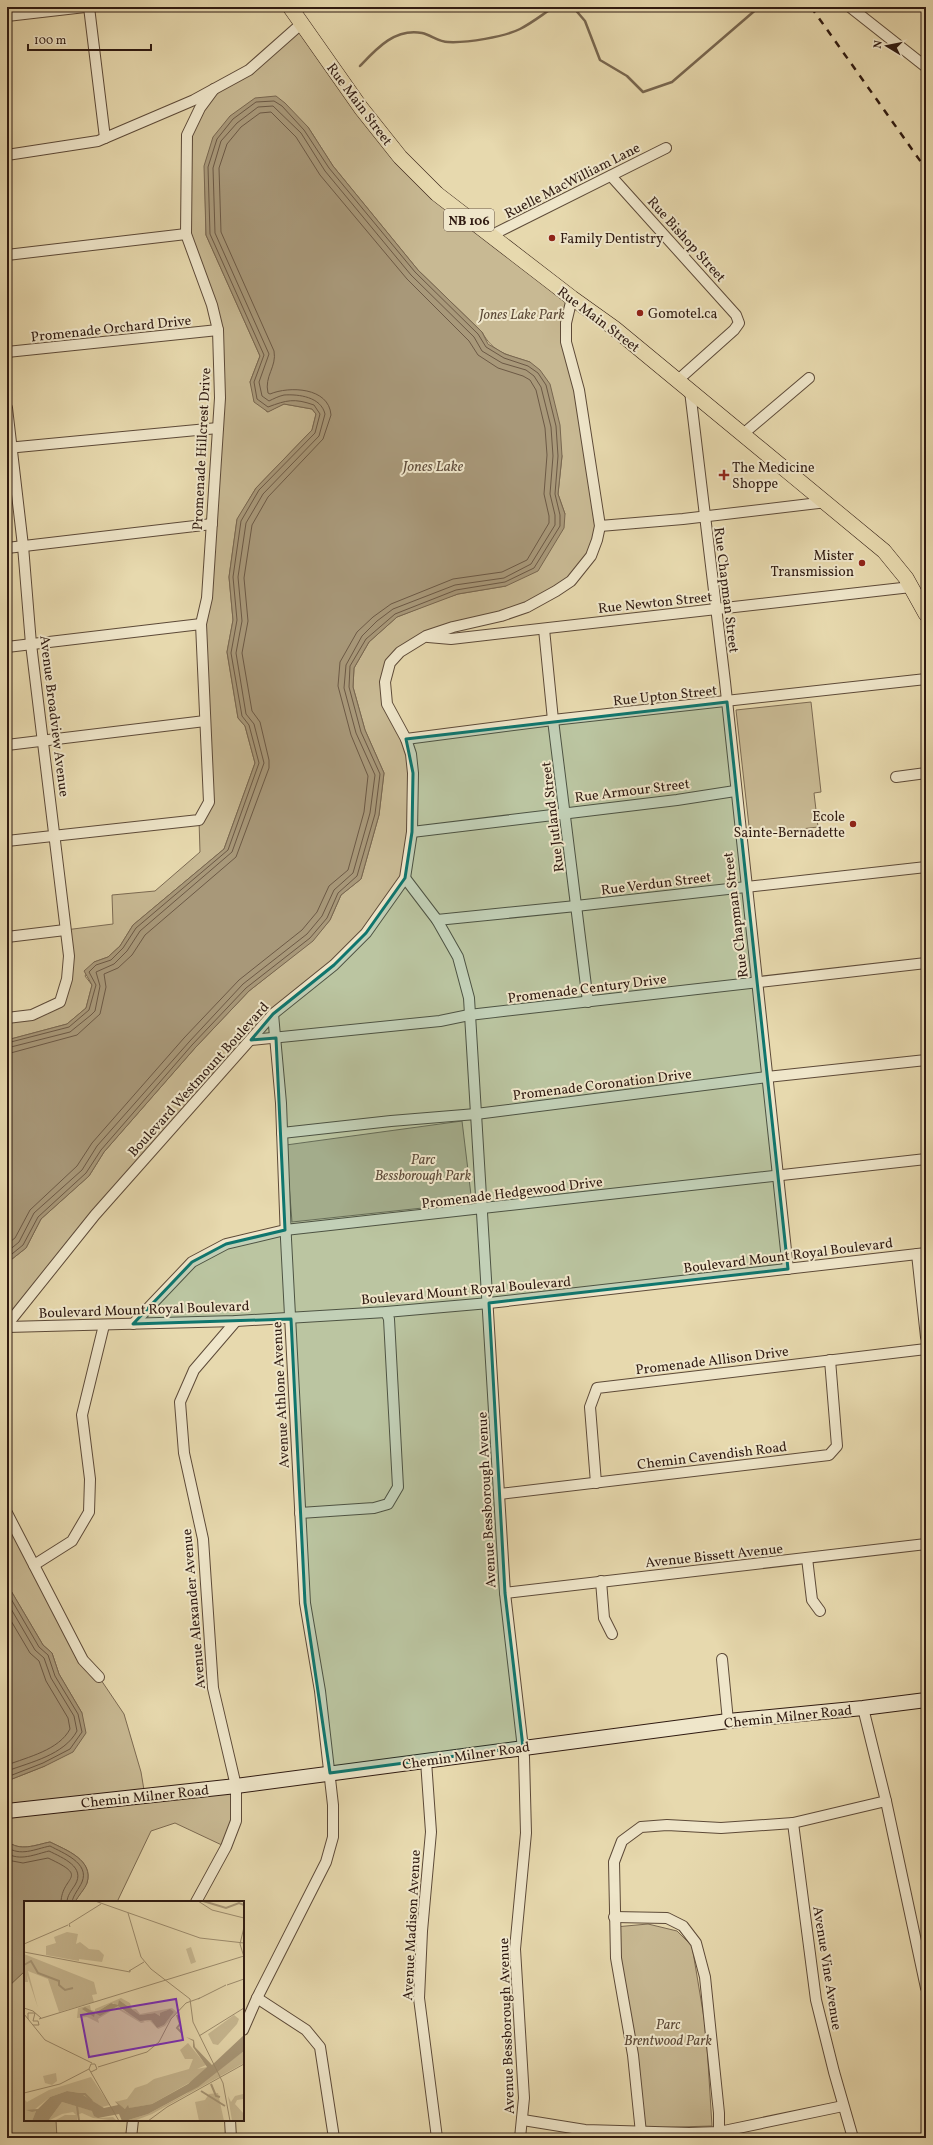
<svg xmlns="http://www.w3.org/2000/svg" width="933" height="2145" font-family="Vollkorn,serif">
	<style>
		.green { fill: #c8b993; stroke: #7c6a52 }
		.water { fill: #a89879; stroke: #78664f }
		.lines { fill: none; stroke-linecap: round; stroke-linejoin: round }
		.shore { stroke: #6c5945; stroke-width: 1 }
		.stream { stroke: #78664f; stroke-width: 2.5 }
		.street-casing { stroke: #5d4a38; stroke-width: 12 }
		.secondary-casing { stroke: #2f1a11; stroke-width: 16 }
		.primary-casing { stroke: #2f1a11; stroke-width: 16 }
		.street { stroke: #efe6ca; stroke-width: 10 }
		.secondary { stroke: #efe6ca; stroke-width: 14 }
		.primary { stroke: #e7d9ae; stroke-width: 15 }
		.rail { stroke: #2f1a11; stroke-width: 2.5; stroke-dasharray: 7 7; stroke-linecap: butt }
		.marked { fill: #0f766e; fill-opacity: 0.2; stroke: #0f766e; stroke-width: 3; stroke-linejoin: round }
		.poi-dot { fill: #8f2418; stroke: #efe6ca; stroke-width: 1.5 }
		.labels { text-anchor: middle; stroke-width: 4; stroke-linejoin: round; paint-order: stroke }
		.shield { fill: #efe6ca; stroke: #695748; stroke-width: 1 }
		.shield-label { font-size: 13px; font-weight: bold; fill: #2f1a11 }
		.street-label { font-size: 14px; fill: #2f1a11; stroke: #efe6ca }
		.poi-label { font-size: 14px; fill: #2f1a11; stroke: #efe6ca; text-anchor: start }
		.park-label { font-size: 14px; font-style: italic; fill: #5d4a38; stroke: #efe6ca }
		.water-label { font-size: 15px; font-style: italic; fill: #5f4c3b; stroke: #efe6ca }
		.inset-river { fill: none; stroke: #a89879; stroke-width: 2 }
		.inset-road { fill: none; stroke: #9d8d6f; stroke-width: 1 }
		.view { fill: #7b2cbf; fill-opacity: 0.15; stroke: #7b2cbf; stroke-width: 2 }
		.inset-edge { fill: none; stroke: #2f1a11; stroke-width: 2 }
	</style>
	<rect width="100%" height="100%" fill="#e7d9ae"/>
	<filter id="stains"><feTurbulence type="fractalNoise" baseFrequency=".005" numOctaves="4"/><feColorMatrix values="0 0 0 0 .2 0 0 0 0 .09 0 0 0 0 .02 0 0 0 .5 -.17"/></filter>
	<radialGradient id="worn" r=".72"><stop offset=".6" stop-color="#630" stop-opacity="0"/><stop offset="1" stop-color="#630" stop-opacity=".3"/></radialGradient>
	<g class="green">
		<path d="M301,24L400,157L572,298L570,356L597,540L571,581L527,607L426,636L390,663L387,704L406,739L413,773L405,878L366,933L273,1014L7,1325V1263L26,1248L41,1219L89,1176L104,1152L195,1048L249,991L313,940L330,920L341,895L361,879L379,815L384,773L365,730L353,687L354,668L369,642L397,617L440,600L458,594L506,586L565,514L558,494L562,456L530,362C508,355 493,353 482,332L418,270L333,166L308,127L205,186L206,235L260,356L250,382L267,412L284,404L312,409L316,414L312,430L256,488L237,520L229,577L233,620L227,652L238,718L245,726L255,763L224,849L133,925L120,946L108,957L94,962L85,976L92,985L86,1008L67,1024L7,1040V1019L60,1002L67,979L65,930L113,924L112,895L155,891L200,852L199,820L209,802L201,624L207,598L218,330L186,234L187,135L214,89L249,70Z"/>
		<polygon points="811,702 821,792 814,793 818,827 750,835 736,710"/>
		<polygon points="462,1121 471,1195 469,1203 292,1222 286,1145"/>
		<path d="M7,1513L83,1660L99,1677L124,1714L141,1772L145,1796L236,1786V1821L226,1847L175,1823L151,1831L117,1902H75C78,1896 84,1889 87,1883C94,1860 66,1850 50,1842C35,1845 20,1852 7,1841V1781L45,1766L82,1713L59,1674L52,1653L43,1645L7,1584Z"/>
		<polygon points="7,1880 25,1902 13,1980 10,1984 25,1971 25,2120 56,2120 57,2138 7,2138"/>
		<polygon points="648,1924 677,1931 692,1946 706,2030 712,2126 642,2128 615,1927"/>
	</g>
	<g class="water">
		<polygon points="276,96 285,103 308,127 333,166 418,270 482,332 488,344 505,354 530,362 540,370 550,384 560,425 562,456 558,494 565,514 564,528 538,571 506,586 458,594 397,617 369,642 354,668 353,687 365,730 384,773 379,815 361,879 341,895 330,920 313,941 249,991 195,1048 104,1152 89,1176 41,1219 26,1248 7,1263 7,1040 67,1024 86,1008 92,985 84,971 94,962 108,957 120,946 133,925 224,849 255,763 245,726 238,718 227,652 233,620 229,577 237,519 256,488 312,430 316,414 312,409 284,404 268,412 254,402 250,382 260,356 206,235 204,166 213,137 230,116 255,98"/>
		<polygon points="7,1584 43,1645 52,1653 59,1674 82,1713 86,1733 73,1752 45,1766 7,1781"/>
		<path d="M7,1841C20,1852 35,1845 50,1842C66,1850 94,1860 87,1883C85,1889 78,1896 75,1902H25V1971L7,1988Z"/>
	</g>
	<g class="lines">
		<g class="shore">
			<path d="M7,1043L69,1027L89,1010L96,985L89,972L96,965L111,960L123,948L136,928L228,850L259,763L249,725L242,716L231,653L237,620L233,577L241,521L259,490L315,433L320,414L314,405C294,398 287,400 268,407L257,399L254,382L264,355L210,234L208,167L217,139L233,119L256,102L274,101L282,106L304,130L329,168L415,272L478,334L486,347L504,358L528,366L538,373L546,385L556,426L558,456L555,494L560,515V526L534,568L505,582L456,590L395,614L366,639L350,666L349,687L361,732L380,774L375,814L357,876L338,893L327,918L310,938L246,988L192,1045L101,1150L86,1173L38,1217L23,1245L7,1258"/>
			<path d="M7,1048L70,1032L91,1015L95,1011L100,986L96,972L114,964L127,951L140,931L232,852L264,763L254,724L246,714L236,653L242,621L238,577L246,523L263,494L319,436L325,414C321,397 299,394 284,395C279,396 273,399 269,401L262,396L259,382L269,354L215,233L213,168L221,141L237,123L258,107L273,106L301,133L325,171L411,275L474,337L482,351L502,363L526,370L534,376L541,387L551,427L553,456L550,494L555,515V525L531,564L504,578L455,585L393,609L377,621L362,636L346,665L344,688L356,733L375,775L370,813L353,873L334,890L322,916L307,934L243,984L189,1042L97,1146L82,1170L34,1213L19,1242L7,1252"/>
			<path d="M7,1054L77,1035L100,1014L106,987L104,974L118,968L132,955L145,935L236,857L269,768V760L260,722L252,711L242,653L248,621L244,578L252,525L268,497L323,439L331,415C329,387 289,386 270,394L268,393C264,376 277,367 274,351L221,232L219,168L227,144L241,127L260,113L271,112L296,137L320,175L407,279L469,341L478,355L498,368L523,376L530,380L536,390L545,428L547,455L544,494L549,516V523L527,560L502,572L453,579L391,604L373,617L357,632L340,662L338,686L351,735L368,776L364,812L348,870L329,886L317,912L302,930L239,980L184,1038L92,1143L77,1166L30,1210L15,1238L7,1244"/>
			<polyline points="7,1592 39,1647 48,1655 55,1676 78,1714 82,1732 70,1749 43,1763 7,1777"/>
			<path d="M7,1602L35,1650L44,1658L51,1678L74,1716L77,1731C64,1755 31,1762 7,1771"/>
			<path d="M7,1614L30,1653L39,1661L46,1681L68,1718L70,1729C59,1750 28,1757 7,1765"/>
			<path d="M7,1847C20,1857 35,1849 50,1846C63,1853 90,1863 82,1882C79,1889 73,1895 72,1902"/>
			<path d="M7,1853C19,1862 36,1854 49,1851C63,1858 86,1867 75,1885C71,1891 67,1896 67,1902"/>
			<path d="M7,1860L23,1863L48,1858C91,1878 62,1875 61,1902"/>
		</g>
		<g class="stream">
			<polyline points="573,7 585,21 600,60 627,76 643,92 672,82 759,7"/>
			<path d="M360,66C377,48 395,28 422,33C431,35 439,42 448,42C467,43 504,37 520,29C532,23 543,14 554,7"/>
		</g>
		<g class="street-casing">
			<g id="street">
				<polyline points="89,7 105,138"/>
				<polyline points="850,7 926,67"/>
				<polyline points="7,16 85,7"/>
				<polyline points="7,155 98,141 194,100 249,70 301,24"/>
				<polyline points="611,176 736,315 739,323 734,330 678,380"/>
				<polyline points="490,236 666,148"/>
				<polyline points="7,255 186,234"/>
				<polyline points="7,352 218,330"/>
				<polyline points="690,391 725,682 788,1269"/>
				<polyline points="7,408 23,546 31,644 69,956 67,979 60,1002 32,1015 7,1018"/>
				<polyline points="743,434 809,378"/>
				<polyline points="7,448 218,428"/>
				<polyline points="600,526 683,519 827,502"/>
				<polyline points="7,548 212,524"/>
				<polyline points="544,629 553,720 588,1002"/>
				<polyline points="428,637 451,639 911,587"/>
				<polyline points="7,647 201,624"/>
				<polyline points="406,739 553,720 926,679"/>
				<polyline points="7,745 205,721"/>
				<polyline points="896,777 926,773"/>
				<polyline points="412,832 677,800 735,791"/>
				<polyline points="7,841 199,820 209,802 201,624 207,598 220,398 218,330 212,305 186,234 187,135 200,108 214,89"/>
				<polyline points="405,878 437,920 458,957 469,998 505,1593 524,1757 526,1833 515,1949 524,2098 520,2138"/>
				<polyline points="437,920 576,906 926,867"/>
				<polyline points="7,937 65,930"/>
				<polyline points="251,1040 440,1021 469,1015 926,963"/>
				<polyline points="282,1133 391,1121 476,1114 767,1077 926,1060"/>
				<polyline points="917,1254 926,1337"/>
				<polyline points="133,1324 192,1262 226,1244 285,1230 926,1159"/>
				<polyline points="7,1325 95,1215 273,1014 334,965 366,933 405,878 412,832 413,773 411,754 406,739 387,704 385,682 390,663 400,652 426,636 453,627 501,616 527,607 556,591 571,581 591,556 597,540 600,526 579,390 566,342 566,323 572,298"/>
				<polyline points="7,1327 236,1321 386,1312 489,1303 926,1253"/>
				<polyline points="596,1483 590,1407 597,1388 926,1349"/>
				<polyline points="500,1494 829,1455 837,1446 830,1360"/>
				<polyline points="7,1513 83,1660 99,1677"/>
				<polyline points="300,1513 374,1508 388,1504 398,1487 389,1319 386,1312"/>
				<polyline points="807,1558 812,1600 820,1611"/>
				<polyline points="34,1565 72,1541 89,1512 90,1479 82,1415 104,1325"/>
				<polyline points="601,1581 604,1618 612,1634"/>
				<polyline points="505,1593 926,1544"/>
				<polyline points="722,1659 728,1721"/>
				<polyline points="863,1708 886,1801 926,1988"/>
				<polyline points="426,1761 431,1832 422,1931 419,1998 437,2138"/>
				<polyline points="793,1823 816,2000 834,2072 853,2138"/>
				<polyline points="196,1902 226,1847 236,1821 236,1786 213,1688 203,1539 184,1453 180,1402 194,1370 236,1321"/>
				<polyline points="614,1917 667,1918 683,1926 696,1943 705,1977 719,2113 719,2132"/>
				<polyline points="257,1998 306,2030 320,2047 334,2138"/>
				<polyline points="243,2030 257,1998 326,1862 333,1837 333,1805 320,1691 305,1603 286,1239 281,1103 273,1014"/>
				<polyline points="230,2120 231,2138"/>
				<polyline points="523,2120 585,2130 689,2133 719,2132 843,2106"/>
				<polyline points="641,2133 633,2055 616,1958 614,1862 622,1841 641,1827 667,1825 721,1828 793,1823 886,1801"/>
				<polyline points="131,2138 133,2120"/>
			</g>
		</g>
		<g class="secondary-casing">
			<polyline id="secondary" points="7,1811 236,1786 728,1721 863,1708 926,1700"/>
		</g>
		<g class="primary-casing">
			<polyline id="primary" points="290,7 361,108 400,157 437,194 572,298 614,328 884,551 906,578 926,614"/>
		</g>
		<use href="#street" class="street"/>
		<use href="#secondary" class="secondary"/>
		<use href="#primary" class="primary"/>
		<polyline class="rail" points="811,7 926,169"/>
	</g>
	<path class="marked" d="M727,702L788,1269L489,1303L505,1593L523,1747L330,1773L305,1603L291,1319L133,1324L192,1262L226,1244L285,1230L276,1038L251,1040L273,1014L334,965L366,933L405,878L412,832L413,773L406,739Z"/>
	<g class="poi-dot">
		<circle cx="552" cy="238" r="4"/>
		<circle cx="640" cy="313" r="4"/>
		<path d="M722 469h4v4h4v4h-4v4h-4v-4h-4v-4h4z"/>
		<circle cx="862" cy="563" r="4"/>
		<circle cx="853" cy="824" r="4"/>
	</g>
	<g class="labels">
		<rect class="shield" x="444" y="209" width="50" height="22" rx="3"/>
		<g class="shield-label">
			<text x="469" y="225">NB 106</text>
		</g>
		<g class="street-label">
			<text transform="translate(360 104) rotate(53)" y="5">Rue Main Street</text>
			<text transform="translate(572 180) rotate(-27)" y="5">Ruelle MacWilliam Lane</text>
			<text transform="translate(687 239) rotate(48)" y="5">Rue Bishop Street</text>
			<text transform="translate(599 319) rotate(37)" y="5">Rue Main Street</text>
			<text transform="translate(111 328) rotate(-6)" y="5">Promenade Orchard Drive</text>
			<text transform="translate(201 449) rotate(-87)" y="5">Promenade Hillcrest Drive</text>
			<text transform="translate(727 590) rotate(83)" y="5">Rue Chapman Street</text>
			<text transform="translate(655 602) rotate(-6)" y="5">Rue Newton Street</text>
			<text transform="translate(665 695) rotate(-6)" y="5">Rue Upton Street</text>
			<text transform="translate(55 716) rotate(83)" y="5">Avenue Broadview Avenue</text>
			<text transform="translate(632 790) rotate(-7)" y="5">Rue Armour Street</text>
			<text transform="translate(552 817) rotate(-97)" y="5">Rue Jutland Street</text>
			<text transform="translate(656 883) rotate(-7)" y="5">Rue Verdun Street</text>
			<text transform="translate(735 915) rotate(-97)" y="5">Rue Chapman Street</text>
			<text transform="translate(587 988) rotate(-7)" y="5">Promenade Century Drive</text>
			<text transform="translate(198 1079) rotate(-48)" y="5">Boulevard Westmount Boulevard</text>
			<text transform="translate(602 1084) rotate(-7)" y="5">Promenade Coronation Drive</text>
			<text transform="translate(512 1192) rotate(-7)" y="5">Promenade Hedgewood Drive</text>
			<text transform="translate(788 1255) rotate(-7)" y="5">Boulevard Mount Royal Boulevard</text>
			<text transform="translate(466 1290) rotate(-5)" y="5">Boulevard Mount Royal Boulevard</text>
			<text transform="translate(144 1309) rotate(-2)" y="5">Boulevard Mount Royal Boulevard</text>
			<text transform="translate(712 1360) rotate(-7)" y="5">Promenade Allison Drive</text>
			<text transform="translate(280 1395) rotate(-93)" y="5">Avenue Athlone Avenue</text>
			<text transform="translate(712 1455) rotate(-7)" y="5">Chemin Cavendish Road</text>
			<text transform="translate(486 1500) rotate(-93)" y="5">Avenue Bessborough Avenue</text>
			<text transform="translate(714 1555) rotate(-6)" y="5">Avenue Bissett Avenue</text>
			<text transform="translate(193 1609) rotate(-95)" y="5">Avenue Alexander Avenue</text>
			<text transform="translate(788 1716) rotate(-6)" y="5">Chemin Milner Road</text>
			<text transform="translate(466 1755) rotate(-8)" y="5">Chemin Milner Road</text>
			<text transform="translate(145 1796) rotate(-6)" y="5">Chemin Milner Road</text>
			<text transform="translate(411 1925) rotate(-87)" y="5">Avenue Madison Avenue</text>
			<text transform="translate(828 1968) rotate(81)" y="5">Avenue Vine Avenue</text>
			<text transform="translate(506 2026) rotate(-92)" y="5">Avenue Bessborough Avenue</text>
		</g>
		<g class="poi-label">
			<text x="560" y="243">Family Dentistry</text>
			<text x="648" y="318">Gomotel.ca</text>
			<text x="732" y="472">The Medicine<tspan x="732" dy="16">Shoppe</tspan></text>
			<text x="854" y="560" text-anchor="end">Mister<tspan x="854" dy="16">Transmission</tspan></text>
			<text x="845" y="821" text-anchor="end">Ecole<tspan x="845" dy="16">Sainte-Bernadette</tspan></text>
		</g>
		<g class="park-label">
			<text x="522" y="319">Jones Lake Park</text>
			<text x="423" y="1164">Parc<tspan x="423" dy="16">Bessborough Park</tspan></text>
			<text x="668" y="2029">Parc<tspan x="668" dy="16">Brentwood Park</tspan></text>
		</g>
		<g class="water-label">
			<text x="433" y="471">Jones Lake</text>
		</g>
	</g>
	<g transform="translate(24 1901)">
		<rect width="220" height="220" fill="#e7d9ae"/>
		<path d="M43,31L54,33L52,43L56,41L65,48L75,49L80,54L78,61L55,58V60L22,54V45L32,42L30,36ZM167,46L172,61L167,63L162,48ZM0,53L70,81L73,93L68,94L70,101L35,111L24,78L4,70L14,107L3,74L4,81H0ZM97,97L106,102L108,108H112L116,113L148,107L153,111L141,125L134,128L126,120L117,122L92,107L74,118L75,122L63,116L53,117L54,107L66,104L67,109L71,110V108ZM95,99L116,114L131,112L136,115L143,109L150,111L140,124L133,127L127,119L121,121L95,107ZM87,102H90L91,106L75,114L74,110ZM210,114L215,118L213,123L194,144L189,143L184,133ZM164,142L182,164L173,168L183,166L170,179L128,203L101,208L91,201L103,198L111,187L123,183L130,178L165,168L169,158H161L156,149ZM220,150V162L128,213L110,220H101L124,213L162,193ZM32,172L33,180L28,184L21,182L19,175ZM67,176L86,204L78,206L56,192L43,190L26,196L10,209L12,210L8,220H0V198L3,201L25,189ZM194,192L200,220H175L171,201L181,199L185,193ZM219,193V198L213,199L211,203L220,213V220H208L204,195L207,201L211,195ZM38,201L69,210L76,217L89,216L93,220L69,217L58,212L53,214V220H30L41,214H52L49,211L38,213L24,220Z" fill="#c8b993" fill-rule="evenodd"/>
		<path d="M95,99L116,114L131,112L136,115V112L146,108L150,111L140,124L133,127L127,119L116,120L94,105L76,115L71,112L70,116L58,108L61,106L71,112L87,102L94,104ZM220,134V150L174,186L124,213L101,220H98L95,213L74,217L70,215L68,210L38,201L24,220H8L12,210L8,211L2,209L14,208L26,196L43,190L56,192L80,207L94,204L91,200L101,208L104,204L105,207L128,203L164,183L183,166L169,146V140L162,136L170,139L171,146L188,164Z" fill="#a89879"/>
		<path class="inset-river" d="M179,0L202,7L215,2L220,4M0,64L7,60L14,72L35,80V84L41,89L49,87M153,114L156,123L153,127L158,132M187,183L192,195L196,196M177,190L201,205M54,193H61L68,200M53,205L55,220"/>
		<path class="inset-road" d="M71,0L176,37L220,42M174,0L188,9L220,17M104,12L117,56L127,68L166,98L169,121L199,182L206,220M46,26L45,23L77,3M220,26L216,43L220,56M0,43L44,24M0,51L106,71V69M105,70L120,61M203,84L220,78M174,98L202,84M0,107L9,110L17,117M0,113L21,139L68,162M4,118V112H11L9,120H14L15,124H9M15,118L220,55M175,135L220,107M74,166L123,151L135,141L147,118L162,102L176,97M67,171L73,168L71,163H67L65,168L95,220M0,192L36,183L65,168M124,220L143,206L220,163"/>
		<path class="view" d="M152,98L159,139L65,156L57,114Z"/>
		<rect width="220" height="220" class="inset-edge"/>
	</g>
	<rect width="933" height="2145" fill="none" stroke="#e7d9ae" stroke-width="24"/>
	<rect x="8" y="8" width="917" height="2129" fill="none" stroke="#2f1a11" stroke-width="2"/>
	<rect x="12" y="12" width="909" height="2121" fill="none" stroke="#2f1a11"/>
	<g transform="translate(887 46) rotate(280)" stroke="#efe6ca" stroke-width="3" paint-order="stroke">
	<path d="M0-3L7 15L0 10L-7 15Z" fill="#2f1a11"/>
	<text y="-6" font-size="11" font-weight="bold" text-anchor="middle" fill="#2f1a11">N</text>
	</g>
	<path d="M28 44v6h123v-6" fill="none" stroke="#2f1a11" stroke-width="2"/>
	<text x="34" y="44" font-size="12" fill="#2f1a11" stroke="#efe6ca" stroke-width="3" paint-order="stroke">100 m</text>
	<rect width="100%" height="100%" filter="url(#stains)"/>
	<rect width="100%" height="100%" fill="url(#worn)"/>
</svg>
